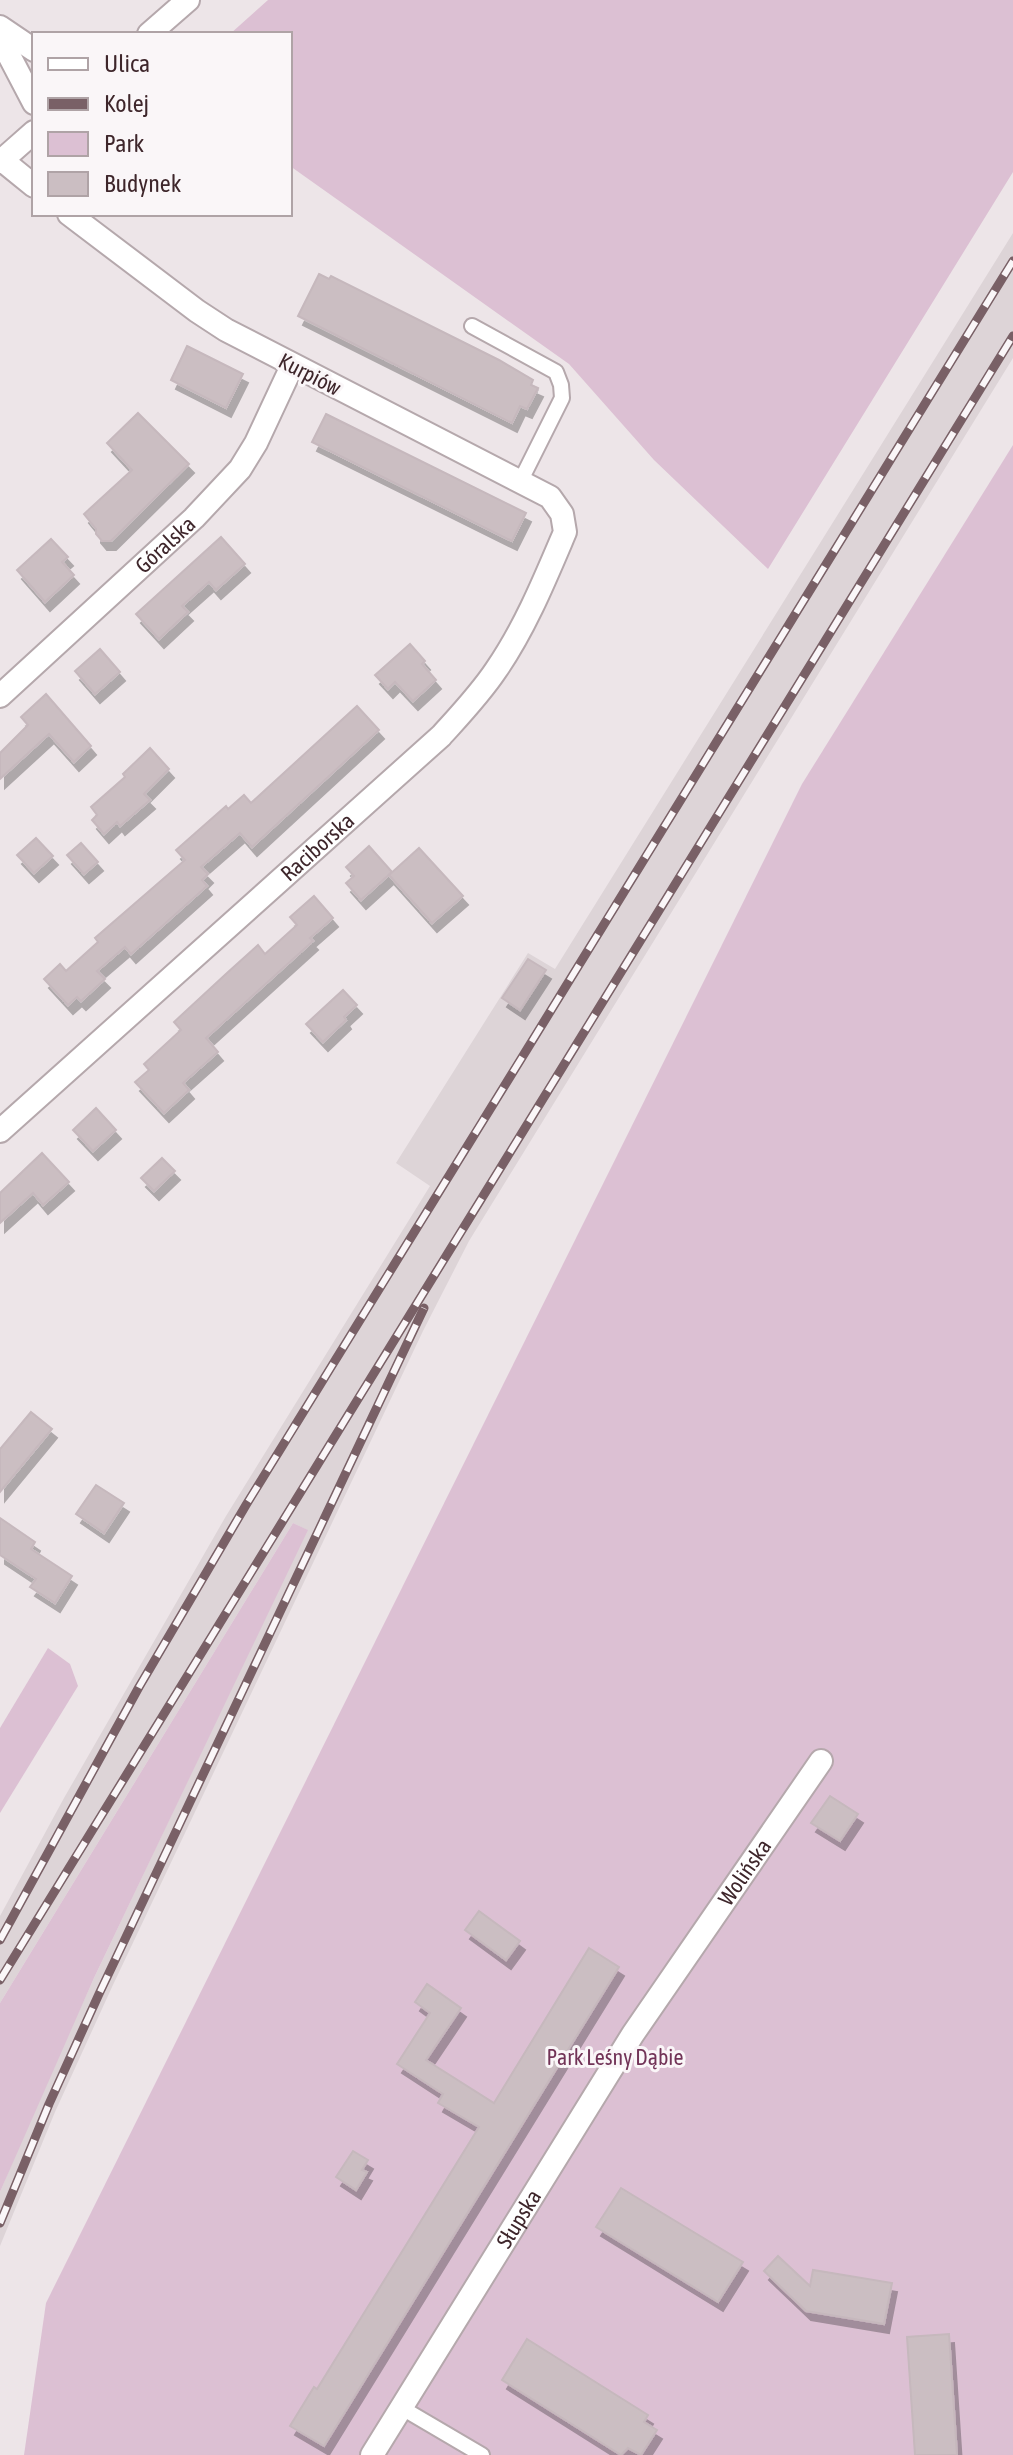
<svg xmlns="http://www.w3.org/2000/svg" width="1013" height="2455" font-family="'Asap Condensed',sans-serif">
	<style>
		.built { fill: #ddd4d7 }
		.green { fill: #dcc0d3 }
		.building { fill: #cbbec2; stroke: #c6b8bd; stroke-width: 2; filter: url(#shadow) }
		.lines { fill: none; stroke-linecap: round; stroke-linejoin: round }
		.service-casing { stroke: #b5a8ac; stroke-width: 18 }
		.minor-casing { stroke: #b5a8ac; stroke-width: 26 }
		.tertiary-casing { stroke: #b5a8ac; stroke-width: 26 }
		.service { stroke: #fff; stroke-width: 14 }
		.minor { stroke: #fff; stroke-width: 22 }
		.tertiary { stroke: #fff; stroke-width: 22 }
		.rail-casing { stroke: #796066; stroke-width: 9 }
		.rail { stroke: #faf6f8; stroke-width: 6; stroke-dasharray: 18; stroke-linecap: butt }
		.labels { text-anchor: middle; stroke-width: 6; stroke-linejoin: round; paint-order: stroke }
		.street-label { font-size: 22px; fill: #3e262b; stroke: #faf6f8 }
		.park-label { font-size: 22px; fill: #723357; stroke: #faf6f8 }
	</style>
	<defs>
		<filter id="shadow"><feDropShadow dx="5" dy="9" stdDeviation="0" flood-color="#0004"/></filter>
	</defs>
	<rect width="100%" height="100%" fill="#ede5e8"/>
	<polygon class="built" points="1013,233 1013,358 469,1241 423,1331 112,1987 55,2112 0,2246 0,2192 37,2104 94,1978 307,1530 293,1523 0,2003 0,1916 64,1798 226,1516 430,1186 396,1163 528,953 555,969"/>
	<g class="green">
		<polygon points="268,0 1013,0 1013,172 768,569 654,460 569,364 290,166 290,34 230,34"/>
		<polygon points="1013,445 1013,2455 24,2455 46,2303 802,784"/>
		<polygon points="293,1523 308,1530 94,1978 0,2192 0,2003"/>
		<polygon points="48,1648 70,1664 78,1686 0,1813 0,1728"/>
	</g>
	<g class="building">
		<polygon points="319,274 329,279 331,276 499,360 533,380 531,385 538,388 527,409 520,406 512,423 298,316"/>
		<polygon points="187,346 243,374 226,408 171,380"/>
		<polygon points="138,413 189,464 111,541 102,541 96,534 96,529 84,514 132,470 107,443"/>
		<polygon points="326,414 526,513 512,541 312,442"/>
		<polygon points="221,537 245,564 216,590 209,582 182,606 188,612 159,639 136,614"/>
		<polygon points="51,539 68,557 62,562 74,575 45,602 17,570"/>
		<polygon points="410,644 425,661 422,664 436,680 413,701 395,682 388,689 375,675"/>
		<polygon points="100,649 120,672 95,694 75,671"/>
		<polygon points="46,694 91,746 74,762 49,734 0,779 0,753 28,725 21,717"/>
		<polygon points="357,706 379,730 252,847 240,833 201,867 208,874 202,880 207,886 131,954 125,947 97,971 105,979 81,1001 77,997 68,1005 44,979 60,964 66,971 98,942 95,938 185,860 176,850 226,806 228,809 244,795 251,803"/>
		<polygon points="150,748 169,769 144,794 150,800 120,826 117,822 104,834 92,820 97,815 91,807 125,777 123,774"/>
		<polygon points="36,838 53,856 34,873 17,855"/>
		<polygon points="81,843 98,862 84,874 67,855"/>
		<polygon points="369,846 392,872 361,900 346,883 354,876 346,867"/>
		<polygon points="419,848 463,896 432,923 389,875"/>
		<polygon points="314,896 333,918 310,938 313,941 206,1038 218,1052 183,1083 189,1090 164,1113 135,1082 149,1070 144,1064 181,1030 174,1022 227,973 258,945 265,954 297,925 290,917"/>
		<polygon points="528,959 546,970 520,1010 502,998"/>
		<polygon points="343,990 357,1005 344,1017 346,1020 323,1042 306,1024"/>
		<polygon points="96,1108 116,1130 93,1151 73,1130"/>
		<polygon points="42,1153 69,1182 43,1205 33,1193 0,1223 0,1193"/>
		<polygon points="162,1158 175,1171 154,1191 141,1178"/>
		<polygon points="31,1412 52,1429 0,1492 0,1449"/>
		<polygon points="96,1485 124,1503 104,1533 76,1514"/>
		<polygon points="0,1518 35,1542 31,1549 72,1576 55,1603 30,1587 36,1579 0,1555"/>
		<polygon points="830,1796 858,1814 840,1841 811,1823"/>
		<polygon points="479,1911 520,1941 506,1960 465,1930"/>
		<polygon points="589,1948 619,1967 324,2446 290,2426 314,2387 317,2389 479,2127 438,2103 443,2094 397,2064 430,2013 415,2002 427,1984 461,2008 426,2060 494,2103"/>
		<polygon points="353,2151 368,2160 362,2170 367,2172 356,2190 336,2177"/>
		<polygon points="621,2188 743,2262 718,2302 596,2227"/>
		<polygon points="778,2256 810,2286 813,2270 892,2283 884,2324 806,2311 764,2271"/>
		<polygon points="949,2334 957,2455 915,2455 907,2337"/>
		<polygon points="527,2339 648,2415 644,2422 657,2430 641,2455 628,2448 621,2455 502,2380"/>
	</g>
	<g class="lines">
		<g class="service-casing">
			<g id="service">
				<polyline points="472,326 556,372 561,385 562,398 521,480"/>
				<polyline points="402,2408 482,2455"/>
			</g>
		</g>
		<g class="minor-casing">
			<g id="minor">
				<polyline points="0,27 34,50"/>
				<polyline points="0,38 34,103"/>
				<polyline points="2,160 34,186"/>
				<path id="s1" d="M0,696L194,518L240,469L256,443L292,366"/>
				<path id="s2" d="M0,1131L441,736C460,715 480,694 496,670C525,628 545,579 565,532L562,514L550,497L226,330L197,311L69,214"/>
				<path id="s3" d="M372,2455L633,2034L821,1761"/>
			</g>
		</g>
		<g class="tertiary-casing">
			<g id="tertiary">
				<polyline points="149,34 188,0"/>
				<polyline points="0,162 34,132"/>
			</g>
		</g>
		<use href="#service" class="service"/>
		<use href="#minor" class="minor"/>
		<use href="#tertiary" class="tertiary"/>
		<g class="rail-casing">
			<g id="rail">
				<polyline points="0,1940 139,1687 246,1505 1013,261"/>
				<polyline points="0,1980 1013,336"/>
				<polyline points="0,2223 49,2104 99,1994 424,1308"/>
			</g>
		</g>
		<use href="#rail" class="rail"/>
	</g>
	<g class="labels">
		<g class="street-label">
			<text transform="translate(310 374) rotate(27)" y="8">Kurpiów</text>
			<text dy="8" stroke="none"><textPath href="#s1" startOffset="224">Góralska</textPath></text>
			<text dy="8" stroke="none"><textPath href="#s2" startOffset="426">Raciborska</textPath></text>
			<text dy="8" stroke="none"><textPath href="#s3" startOffset="692">Wolińska</textPath></text>
			<text dy="8" stroke="none"><textPath href="#s3" startOffset="278">Słupska</textPath></text>
		</g>
		<g class="park-label">
			<text x="615" y="2065">Park Leśny Dąbie</text>
		</g>
	</g>
	<rect x="32" y="32" width="260" height="184" fill="#faf6f8" stroke="#afa3a6" stroke-width="2"/>
	<rect x="48" y="58" width="40" height="12" fill="#ffffff" stroke="#afa3a6" stroke-width="2"/>
	<text x="104" y="72" font-size="24" fill="#3e262b">Ulica</text>
	<rect x="48" y="98" width="40" height="12" fill="#796066" stroke="#afa3a6" stroke-width="2"/>
	<text x="104" y="112" font-size="24" fill="#3e262b">Kolej</text>
	<rect x="48" y="132" width="40" height="24" fill="#dcc0d3" stroke="#afa3a6" stroke-width="2"/>
	<text x="104" y="152" font-size="24" fill="#3e262b">Park</text>
	<rect x="48" y="172" width="40" height="24" fill="#cbbec2" stroke="#afa3a6" stroke-width="2"/>
	<text x="104" y="192" font-size="24" fill="#3e262b">Budynek</text>
</svg>
